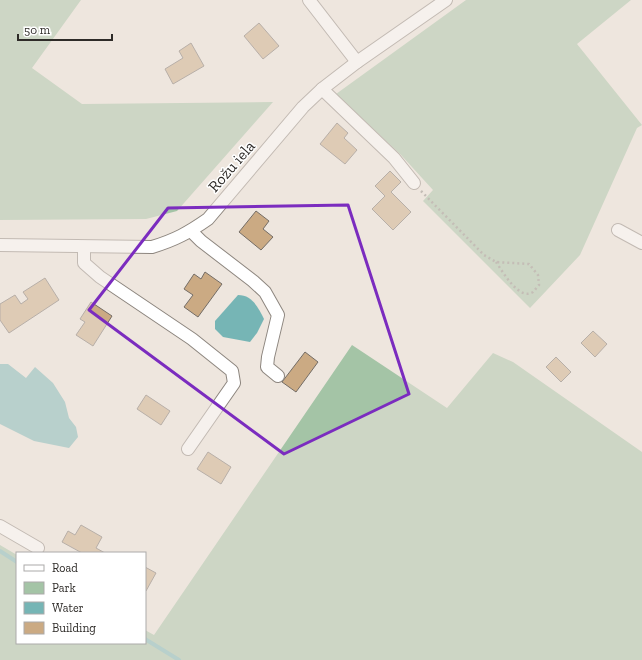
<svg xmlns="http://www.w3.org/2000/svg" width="642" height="660" font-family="'Zilla Slab',serif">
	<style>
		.green { fill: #a4c4a6 }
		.water { fill: #76b5b5 }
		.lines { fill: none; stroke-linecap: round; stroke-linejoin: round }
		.stream { stroke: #76b5b5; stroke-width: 4 }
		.building { fill: #cbaa83; stroke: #746d66 }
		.minor-casing { stroke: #8d867f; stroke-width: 14 }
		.path { stroke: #918c86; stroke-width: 2.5; stroke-dasharray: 2 3; stroke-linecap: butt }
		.minor { stroke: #fff; stroke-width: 12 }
		.marked { fill: none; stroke: #7b2cbf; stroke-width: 3; stroke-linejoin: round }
		.labels { text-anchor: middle; stroke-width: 3; stroke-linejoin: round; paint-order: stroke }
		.street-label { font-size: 16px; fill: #2e2b28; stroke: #fff }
	</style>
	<rect width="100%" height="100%" fill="#eee6de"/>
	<g class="green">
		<polygon points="0,0 81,0 32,68 82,104 273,102 177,211 146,219 0,220"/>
		<polygon points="466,0 631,0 577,44 642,125 637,128 580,255 530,308 423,201 433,190 401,155 336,94"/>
		<polygon points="352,345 447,408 493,353 513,362 642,452 642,660 0,660 0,545 17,555 17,643 145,643 145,630 154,635"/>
	</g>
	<g class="water">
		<path d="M238,295C252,295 258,307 264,319L257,333L250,342L223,337L215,329V321Z"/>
		<polygon points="0,364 8,364 26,378 35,367 53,383 65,402 69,418 76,427 78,437 69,448 34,441 0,424"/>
	</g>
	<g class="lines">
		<g class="stream">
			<polyline points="0,551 17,562"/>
			<polyline points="145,639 179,660"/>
		</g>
	</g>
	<g class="building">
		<polygon points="259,23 279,46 263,59 244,36"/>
		<polygon points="191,43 204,66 173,84 165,69 183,58 179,51"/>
		<polygon points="337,123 348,133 344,138 357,150 345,164 320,144"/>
		<polygon points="390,171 401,182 391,192 411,212 393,230 372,209 385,196 375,186"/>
		<polygon points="256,211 269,221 263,229 273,237 261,250 239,232"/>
		<polygon points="205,272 222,284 198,317 184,307 193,295 184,289 194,274 201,279"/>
		<polygon points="45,278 59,300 9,333 0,320 0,304 15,295 21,304 28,299 23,292"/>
		<polygon points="91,302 112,316 93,346 76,335 85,322 80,319"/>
		<polygon points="593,331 607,344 595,357 581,343"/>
		<polygon points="305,352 318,362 296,392 282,382"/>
		<polygon points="556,357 571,372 561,382 546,367"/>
		<polygon points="146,395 170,411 161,425 137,409"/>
		<polygon points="208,452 231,467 221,484 197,469"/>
		<polygon points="81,525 102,537 96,548 105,553 82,553 62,542 68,531 75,535"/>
		<polygon points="145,567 156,573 146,591 145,590"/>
	</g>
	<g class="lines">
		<g class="minor-casing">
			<g id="minor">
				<polyline points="309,0 357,62"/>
				<polyline points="322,89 394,158 414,183"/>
				<polyline points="618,230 642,243"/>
				<polyline points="191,231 201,241 253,281 265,292 278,315 268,357 267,367 278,376"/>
				<path d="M0,245L152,247C175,240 188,233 208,219L303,107L322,89L357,62L446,0"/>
				<polyline points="84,247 84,263 100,277 192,339 232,371 234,383 188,449"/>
				<polyline points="0,526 38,548"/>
			</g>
		</g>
		<path class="path" d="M421,191L484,255L496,262L529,264L538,275L539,285C537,287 535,290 533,292C519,301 503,272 496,262"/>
		<use href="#minor" class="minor"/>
	</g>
	<path d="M0 0H642V660H0ZM348,205L409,394L284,454L89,310L168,208Z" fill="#eee6de" fill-opacity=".55" fill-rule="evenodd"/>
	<path class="marked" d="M348,205L409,394L284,454L89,310L168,208Z"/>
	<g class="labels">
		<g class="street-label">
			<text transform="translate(231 166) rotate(-49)" y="6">Rožu iela</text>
		</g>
	</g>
	<rect x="16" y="552" width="130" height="92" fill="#ffffff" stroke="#abaaa9"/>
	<rect x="24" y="565" width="20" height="6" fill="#ffffff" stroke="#abaaa9"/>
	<text x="52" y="572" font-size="12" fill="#2e2b28">Road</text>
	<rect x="24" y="582" width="20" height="12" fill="#a4c4a6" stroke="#abaaa9"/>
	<text x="52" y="592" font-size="12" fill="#2e2b28">Park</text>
	<rect x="24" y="602" width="20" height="12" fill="#76b5b5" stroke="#abaaa9"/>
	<text x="52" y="612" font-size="12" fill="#2e2b28">Water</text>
	<rect x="24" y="622" width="20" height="12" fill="#cbaa83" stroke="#abaaa9"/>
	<text x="52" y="632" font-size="12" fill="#2e2b28">Building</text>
	<path d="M18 34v6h94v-6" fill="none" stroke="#2e2b28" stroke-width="2"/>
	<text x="24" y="34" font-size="12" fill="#2e2b28" stroke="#ffffff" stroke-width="3" paint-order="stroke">50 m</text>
</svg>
